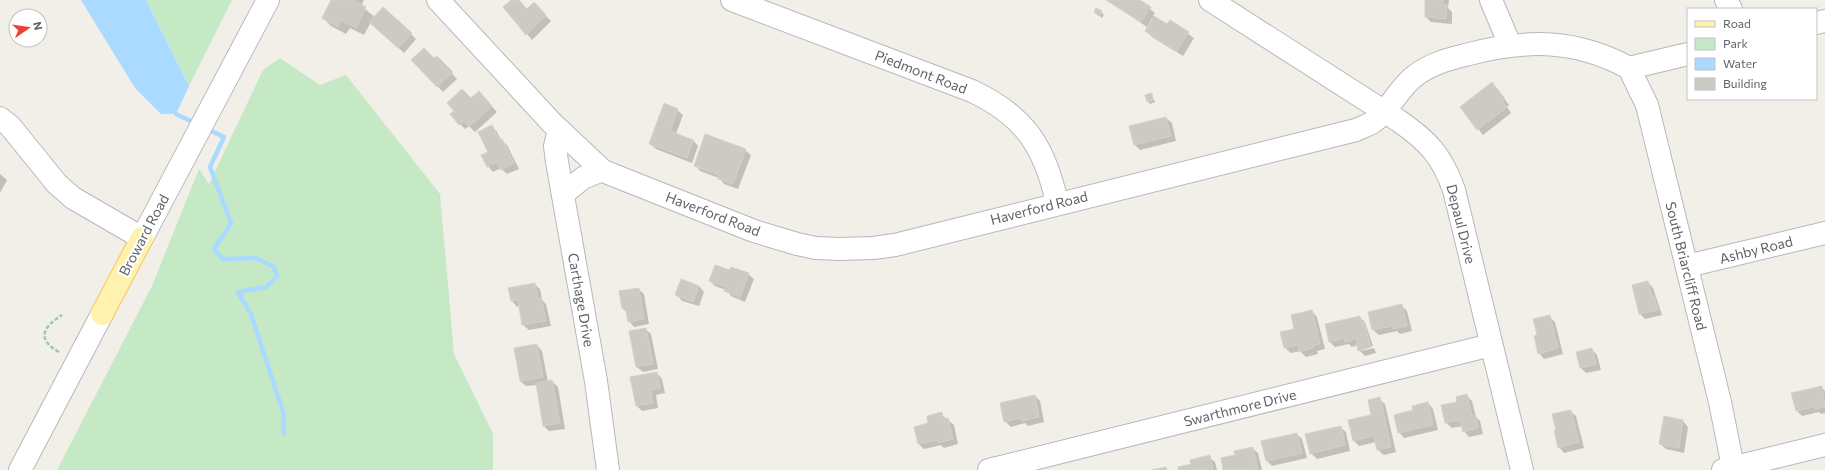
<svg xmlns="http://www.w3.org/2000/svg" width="1825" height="470" font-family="Commissioner,sans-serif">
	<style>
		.green { fill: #c5e8c5 }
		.water { fill: #aadaff }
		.shadow { fill: #0003 }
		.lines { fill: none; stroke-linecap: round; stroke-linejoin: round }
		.stream { stroke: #aadaff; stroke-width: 4.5 }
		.building { fill: #cccac5; stroke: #d6d1c6 }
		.minor-casing { stroke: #b5b8bc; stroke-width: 24 }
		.major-casing { stroke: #f2c960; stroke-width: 24 }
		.path { stroke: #9cc7a9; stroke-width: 2.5; stroke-dasharray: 4 2; stroke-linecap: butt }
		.minor { stroke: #fff; stroke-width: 22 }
		.major { stroke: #fff2af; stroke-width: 22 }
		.labels { text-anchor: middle; stroke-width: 4; stroke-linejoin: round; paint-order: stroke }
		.street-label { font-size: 14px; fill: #5f6368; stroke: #fff }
	</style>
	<rect width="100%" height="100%" fill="#f1efe8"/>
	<g class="green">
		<polygon points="146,0 232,0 189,86"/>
		<polygon points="280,58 320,85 346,75 440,194 454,354 493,434 493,470 57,470 152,286 199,169 209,184 263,70"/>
	</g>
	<polygon class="water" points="81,0 146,0 189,86 176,114 161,114 135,88"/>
	<g class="shadow">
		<polygon points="332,0 364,0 361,6 375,17 411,34 416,39 404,53 371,22 364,35 350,28 346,34 331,26 323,18"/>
		<polygon points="512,0 518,0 528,10 534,4 551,21 532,40 505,7"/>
		<polygon points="1107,0 1138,0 1155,13 1153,16 1167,25 1170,21 1194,38 1183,56 1152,37 1146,31 1153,19 1152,18 1147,27"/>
		<polygon points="1426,0 1449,0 1448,8 1452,12 1452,24 1431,22 1426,17"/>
		<polygon points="1095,12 1101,12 1104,15 1102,18"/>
		<polygon points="437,57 457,79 443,92 412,60 434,60"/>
		<polygon points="1492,83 1509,105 1507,107 1511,113 1483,135 1461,107"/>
		<polygon points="1151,94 1155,102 1150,104 1147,101"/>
		<polygon points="484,98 497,112 475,132 469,126 465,129 460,124 471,99"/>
		<polygon points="677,110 683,115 676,134 693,140 698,146 692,163 656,149 650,144"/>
		<polygon points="1166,118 1172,123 1176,141 1140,150 1135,145"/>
		<polygon points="492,126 497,132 501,140 507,145 519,169 507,174 501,168 493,172 488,166"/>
		<polygon points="745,150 751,155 738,189 724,184 719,178 700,171 695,165"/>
		<polygon points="0,174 7,180 0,193"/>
		<polygon points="731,272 748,274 754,279 745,302 731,296 726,290 715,286 710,281"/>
		<polygon points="1648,282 1653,288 1662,315 1645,319 1640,314"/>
		<polygon points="534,284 540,289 542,300 546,304 551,326 529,330 523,325 520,306 517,307 512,301 509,288"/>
		<polygon points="699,286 704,292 699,306 682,301 677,295"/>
		<polygon points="638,289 644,294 649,324 634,327 629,321 627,312 622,308"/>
		<polygon points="1401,305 1407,311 1412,331 1400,334 1397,331 1379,335 1373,330 1369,313"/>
		<polygon points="1312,311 1317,317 1325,349 1317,351 1318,354 1306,357 1300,351 1291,353 1285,348 1281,333 1295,329"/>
		<polygon points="1359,317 1365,322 1373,346 1362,349 1362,351 1374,348 1376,353 1365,356 1359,350 1358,345 1352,347 1349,344 1335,347 1330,342"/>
		<polygon points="1549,317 1555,322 1563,354 1544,359 1539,353 1538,336"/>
		<polygon points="645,329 651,334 658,369 643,372 637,367"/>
		<polygon points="537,345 542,351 548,382 552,381 558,387 565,429 549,431 544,426 537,385 526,386 520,381 515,349"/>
		<polygon points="1591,349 1597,355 1601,370 1586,373 1581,368 1577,353"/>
		<polygon points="657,373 662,379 665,393 656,395 658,408 642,411 637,406"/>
		<polygon points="1821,387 1825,391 1825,413 1821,414 1819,412 1802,416 1797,411 1792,394"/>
		<polygon points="1466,395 1472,401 1476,417 1480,421 1483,434 1469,437 1464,431 1463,426 1452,428 1446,423 1442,406 1458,402"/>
		<polygon points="1035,396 1040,401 1044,422 1028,426 1025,423 1011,427 1005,421"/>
		<polygon points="1379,399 1385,404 1396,452 1384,455 1378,450 1376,442 1359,446 1354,441 1372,416"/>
		<polygon points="1428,403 1433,409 1438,430 1404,438 1399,432 1414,411"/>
		<polygon points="1570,411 1576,416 1584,448 1564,453 1559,447"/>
		<polygon points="941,414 954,425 958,444 944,448 941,445 924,449 919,444 930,424"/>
		<polygon points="1683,421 1688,427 1684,453 1666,449 1660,444"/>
		<polygon points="1340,427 1346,432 1350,451 1317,459 1311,453"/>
		<polygon points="1297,434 1302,439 1307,458 1272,466 1267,461 1263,442"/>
		<polygon points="1252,448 1258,453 1262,470 1224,470 1222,459 1236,455"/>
		<polygon points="1209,457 1215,462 1217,470 1179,470"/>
	</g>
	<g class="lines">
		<g class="stream">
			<polyline points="176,114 197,124"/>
			<polyline points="207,129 224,137 210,167 231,223 214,249 223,259 256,258 274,267 277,276 266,287 238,292 251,314 283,412 284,434"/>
		</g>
	</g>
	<g class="building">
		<polygon points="331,0 353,0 366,7 356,28 341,20 338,27 322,18"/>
		<polygon points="511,0 519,0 527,9 534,2 546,15 526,35 503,7"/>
		<polygon points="1106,0 1140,0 1151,7 1141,22"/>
		<polygon points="1425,0 1443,0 1443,5 1447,5 1446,19 1425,17"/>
		<polygon points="383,7 412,33 398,48 369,22"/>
		<polygon points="1096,8 1102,11 1099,16 1094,12"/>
		<polygon points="1154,16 1167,24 1170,20 1189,32 1177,51 1145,31"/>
		<polygon points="424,48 434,58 437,56 453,72 437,87 411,60"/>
		<polygon points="1492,82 1505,99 1502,101 1507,107 1477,130 1460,107"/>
		<polygon points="462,89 471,98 479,91 492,106 469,127 463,121 459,125 450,114 454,111 447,103"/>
		<polygon points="1152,93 1153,100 1147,102 1145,95"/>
		<polygon points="664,103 678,109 670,131 693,140 687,158 649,144"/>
		<polygon points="1166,117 1171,136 1134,145 1129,126"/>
		<polygon points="492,125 499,140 502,139 514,163 501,170 497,162 487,167 481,155 488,152 478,132"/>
		<polygon points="705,134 746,149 733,184 718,179 719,175 694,166"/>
		<polygon points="715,265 730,270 731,267 749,273 740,297 724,291 726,287 709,281"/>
		<polygon points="681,279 699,286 693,302 675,295"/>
		<polygon points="1648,281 1652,297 1654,296 1658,310 1639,314 1632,285"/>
		<polygon points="535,283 538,299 541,298 546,321 522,325 518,300 511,301 508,288"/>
		<polygon points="639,288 644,319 628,322 625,307 622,308 619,291"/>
		<polygon points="1402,304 1407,326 1393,329 1392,326 1372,330 1368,312"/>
		<polygon points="1312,310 1320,344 1312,346 1313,348 1299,352 1298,345 1284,348 1280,332 1294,329 1291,315"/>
		<polygon points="1550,315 1558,348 1538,354 1534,336 1537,335 1533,319"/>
		<polygon points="1360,316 1361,322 1364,322 1371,347 1358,351 1356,339 1345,342 1345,338 1329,342 1325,324"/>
		<polygon points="646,328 653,364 636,367 629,331"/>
		<polygon points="537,344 543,377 520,381 514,348"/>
		<polygon points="1592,348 1596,364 1580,368 1576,352"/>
		<polygon points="657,372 660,388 651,390 653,403 636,406 630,377"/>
		<polygon points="552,380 560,423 543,426 536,383"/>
		<polygon points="1822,386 1825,407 1815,409 1814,407 1796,411 1791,393"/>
		<polygon points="1467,394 1472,416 1475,415 1478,428 1463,432 1460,420 1445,423 1441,405 1457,402 1456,397"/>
		<polygon points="1035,395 1039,417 1021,421 1021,418 1004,422 1000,403"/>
		<polygon points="1380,397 1391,447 1377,450 1374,436 1353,441 1348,420 1371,415 1368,400"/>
		<polygon points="1428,402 1433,425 1398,433 1394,415 1413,410 1412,406"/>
		<polygon points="1571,410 1579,442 1558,448 1554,430 1556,430 1552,414"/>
		<polygon points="942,412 943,419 948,418 953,439 938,443 937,440 918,444 914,427 928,423 927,416"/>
		<polygon points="1664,416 1683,420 1679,448 1659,444"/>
		<polygon points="1341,426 1345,445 1310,454 1305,434"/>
		<polygon points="1297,433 1302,453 1266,461 1261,441"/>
		<polygon points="1253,447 1258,469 1223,470 1221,458 1235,455 1234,451"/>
		<polygon points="1210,455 1213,470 1178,470 1178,467 1191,464 1190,460"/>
		<polygon points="1166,467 1167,470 1151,470"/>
	</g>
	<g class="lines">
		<g class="minor-casing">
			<g id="minor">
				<path d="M438,0L552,123L603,171L754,231L797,244L816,248L839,249L873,248L895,245L1356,130C1362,127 1369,125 1373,122C1390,110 1399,87 1416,75C1432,63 1450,59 1469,54C1527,39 1576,39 1629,68L1688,54"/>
				<path d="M732,0L972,91C1025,116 1045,147 1057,203"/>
				<path d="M1210,0L1399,121C1428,141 1442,156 1454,190L1522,470"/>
				<polyline points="1491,0 1510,45"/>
				<polyline points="1726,0 1731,9"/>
				<polyline points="1816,23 1825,21"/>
				<polyline points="1629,68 1647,105 1720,402 1733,467"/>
				<polyline points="0,118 10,126 57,184 73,198 142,238 268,0"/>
				<polyline points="559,130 555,146 557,162 596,381 608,470"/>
				<polyline points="563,194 583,178 602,170"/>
				<polyline points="1687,266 1825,233"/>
				<polyline points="20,470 102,314"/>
				<polyline points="989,470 1491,345"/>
				<polyline points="1723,470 1825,445"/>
			</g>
		</g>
		<g class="major-casing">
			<polyline id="major" points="102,314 142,238"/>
		</g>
		<path class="path" d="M59,352C36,339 43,327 62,315"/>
		<use href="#minor" class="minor"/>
		<use href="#major" class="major"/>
	</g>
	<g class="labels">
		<g class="street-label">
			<text transform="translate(921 72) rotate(21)" y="5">Piedmont Road</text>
			<text transform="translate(1039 208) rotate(-14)" y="5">Haverford Road</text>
			<text transform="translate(713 214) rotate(21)" y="5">Haverford Road</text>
			<text transform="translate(1461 224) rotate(76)" y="5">Depaul Drive</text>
			<text transform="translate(144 235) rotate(-62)" y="5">Broward Road</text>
			<text transform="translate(1756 250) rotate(-14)" y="5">Ashby Road</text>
			<text transform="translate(1686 266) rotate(76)" y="5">South Briarcliff Road</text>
			<text transform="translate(581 300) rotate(80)" y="5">Carthage Drive</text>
			<text transform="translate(1240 408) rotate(-14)" y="5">Swarthmore Drive</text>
		</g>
	</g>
	<rect x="1687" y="8" width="130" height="92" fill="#ffffff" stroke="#bfc1c3"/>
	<rect x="1695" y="21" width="20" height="6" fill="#fff2af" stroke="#bfc1c3"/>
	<text x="1723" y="28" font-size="12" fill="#5f6368">Road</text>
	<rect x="1695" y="38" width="20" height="12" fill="#c5e8c5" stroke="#bfc1c3"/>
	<text x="1723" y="48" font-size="12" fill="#5f6368">Park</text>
	<rect x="1695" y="58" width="20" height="12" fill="#aadaff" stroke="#bfc1c3"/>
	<text x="1723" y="68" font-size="12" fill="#5f6368">Water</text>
	<rect x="1695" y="78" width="20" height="12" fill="#cccac5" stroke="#bfc1c3"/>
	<text x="1723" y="88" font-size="12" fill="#5f6368">Building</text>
	<g transform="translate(28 28) rotate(77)"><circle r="19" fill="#ffffff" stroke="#bfc1c3"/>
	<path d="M0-3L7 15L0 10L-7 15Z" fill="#ea4335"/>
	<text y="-6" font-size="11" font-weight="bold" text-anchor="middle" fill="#5f6368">N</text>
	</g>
</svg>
